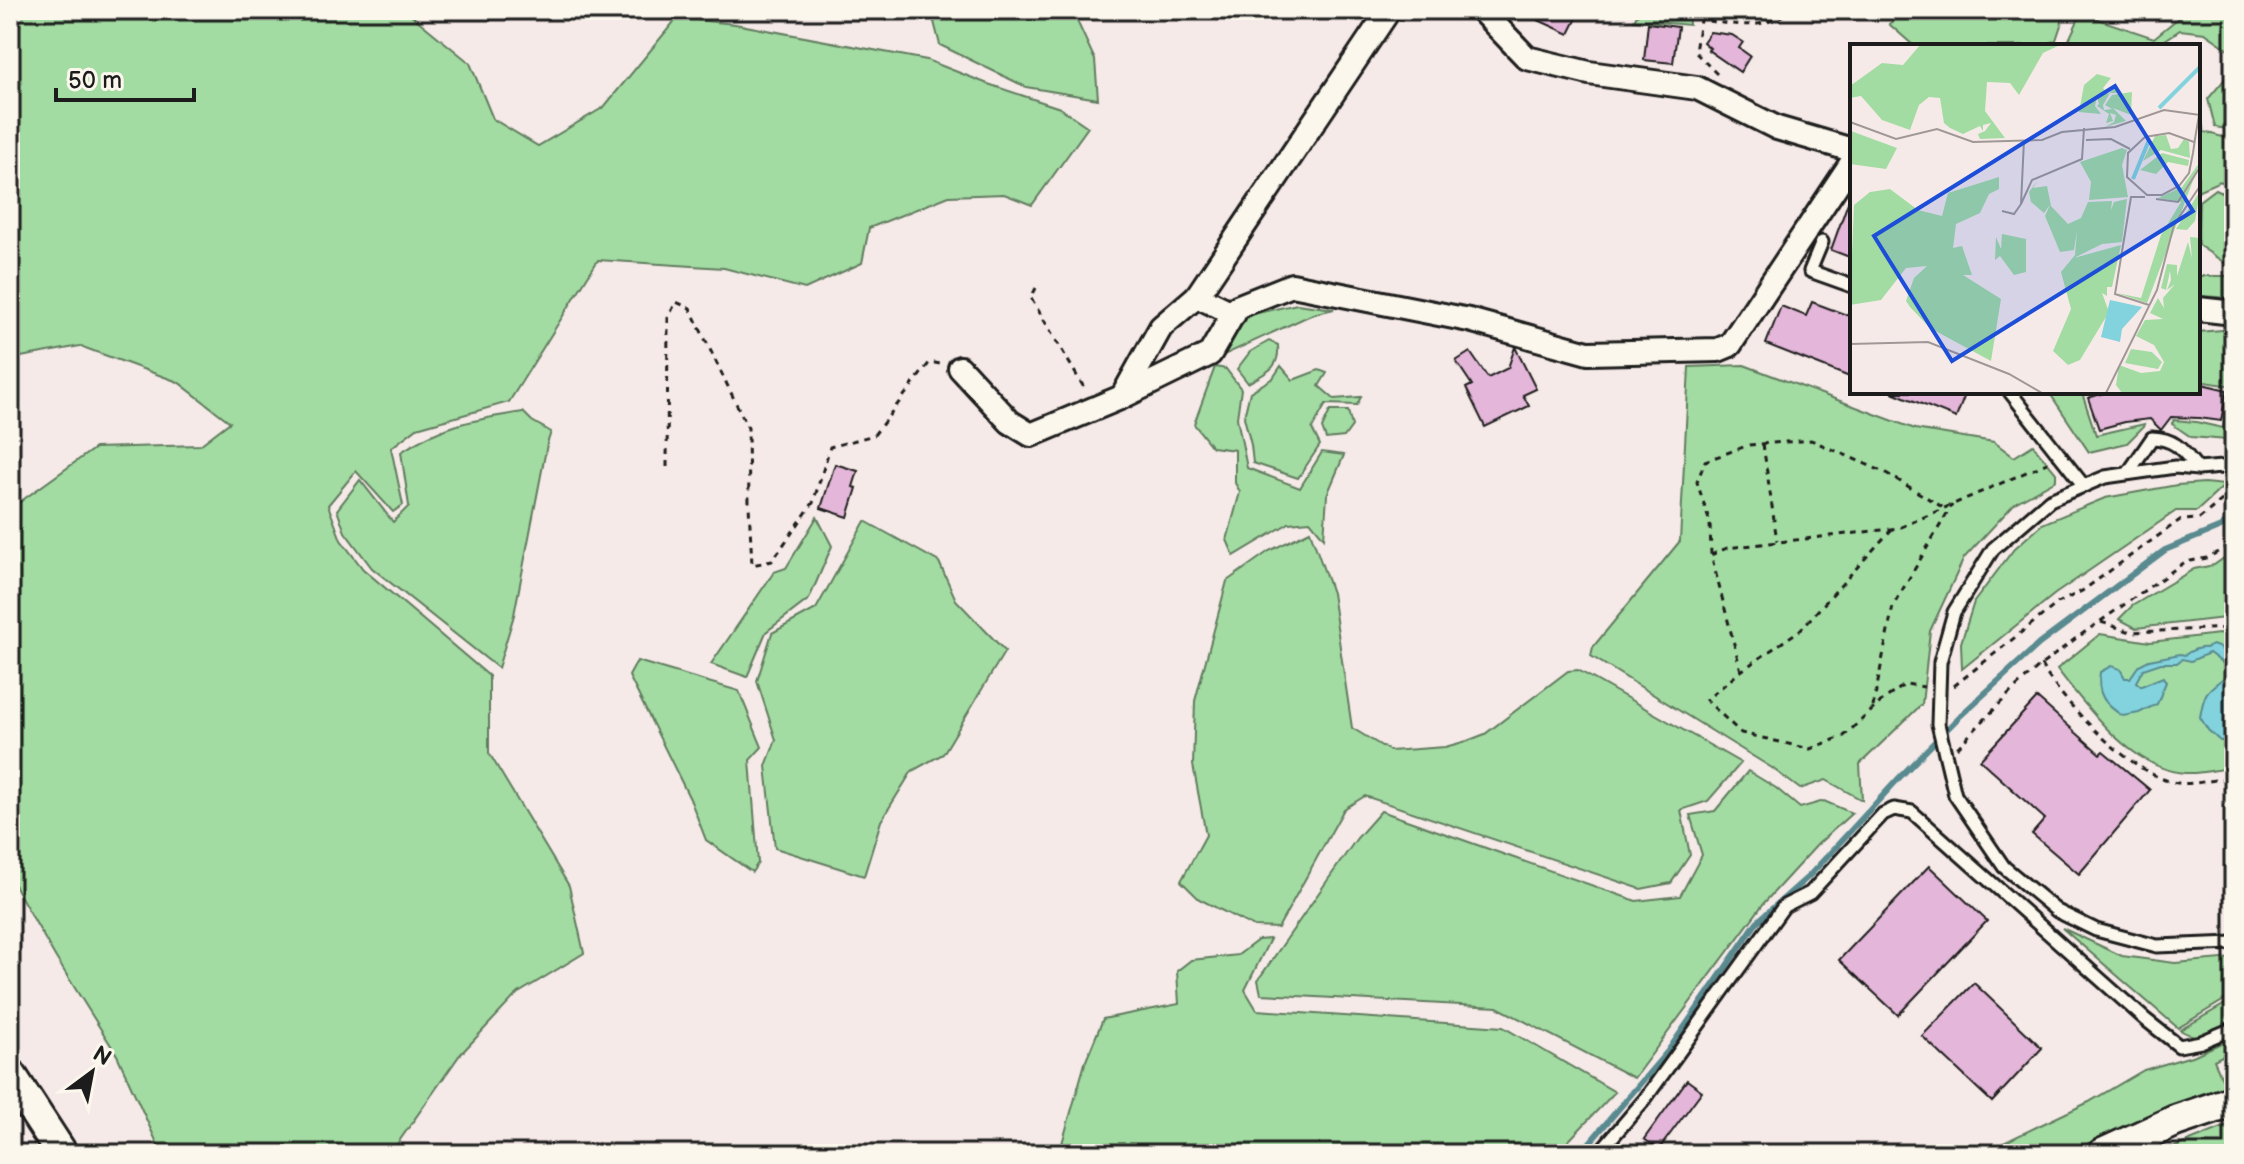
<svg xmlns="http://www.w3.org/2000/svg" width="2244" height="1164" font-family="'Balsamiq Sans',sans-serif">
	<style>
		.green { fill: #a3dca2; stroke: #607c5f; stroke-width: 2 }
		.water { fill: #82d3dd; stroke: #598a90; stroke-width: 2 }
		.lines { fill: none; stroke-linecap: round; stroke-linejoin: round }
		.stream { stroke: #598a90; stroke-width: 6 }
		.building { fill: #e4b6d9; stroke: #1c1c1c; stroke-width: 2 }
		.lane-casing { stroke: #1c1c1c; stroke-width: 17 }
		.street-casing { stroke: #1c1c1c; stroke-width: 28 }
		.secondary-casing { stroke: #1c1c1c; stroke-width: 36 }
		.path { stroke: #1c1c1c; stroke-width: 3; stroke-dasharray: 6 6; stroke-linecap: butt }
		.lane { stroke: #fbf7ec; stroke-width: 11 }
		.street { stroke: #fbf7ec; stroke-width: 22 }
		.secondary { stroke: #fbf7ec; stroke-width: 30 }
		.inset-river { fill: none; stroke: #82d3dd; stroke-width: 4 }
		.inset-road { fill: none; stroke: #9f9896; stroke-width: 2 }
		.view { fill: #1d4ed8; fill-opacity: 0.15; stroke: #1d4ed8; stroke-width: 4 }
		.inset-edge { fill: none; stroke: #1c1c1c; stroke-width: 4 }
	</style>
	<rect width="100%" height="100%" fill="#f6eae8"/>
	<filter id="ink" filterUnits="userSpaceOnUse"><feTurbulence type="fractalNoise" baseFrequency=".0125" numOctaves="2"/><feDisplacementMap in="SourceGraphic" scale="16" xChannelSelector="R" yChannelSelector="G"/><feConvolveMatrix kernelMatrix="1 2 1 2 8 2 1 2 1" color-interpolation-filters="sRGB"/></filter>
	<g filter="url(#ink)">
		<g class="green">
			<polygon points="10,10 405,10 470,63 493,119 538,146 604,107 677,18 735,24 927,60 988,84 1060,108 1088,127 1032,205 1004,194 949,196 869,228 862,263 805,289 724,268 598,260 509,402 417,428 391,448 403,505 393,512 356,471 328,505 341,540 363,569 489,676 489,753 569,886 584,953 517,994 459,1056 390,1154 162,1154 117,1055 56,958 10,878 10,509 95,448 200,445 230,422 178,382 80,346 10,359"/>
			<polygon points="931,10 1072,10 1095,60 1098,99 1026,87 940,45"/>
			<polygon points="1688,10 1689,25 1634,20 1639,11"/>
			<polygon points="1907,10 2066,10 2056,40 2042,46 1914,46 1889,24"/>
			<polygon points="2080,10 2095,10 2097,19 2154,38 2188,10 2212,10 2234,18 2234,53 2205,33 2180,30 2156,46 2066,46 2081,14"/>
			<polygon points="2229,74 2234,75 2234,130 2215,127 2208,99"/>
			<polygon points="2198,103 2204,132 2234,140 2234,188 2220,181 2199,190 2198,192"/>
			<polygon points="2215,189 2234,198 2234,262 2228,265 2198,245 2199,201"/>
			<polygon points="2200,276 2234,276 2234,298 2198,296 2198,279"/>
			<polygon points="1297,304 1334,309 1313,314 1224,355 1232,329 1249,315"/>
			<path d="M2234,329C2234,360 2240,415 2227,440L2191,437L2172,424L2174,420L2196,422L2223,428L2232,386L2198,381V332Z"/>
			<path d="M1269,341L1278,345C1280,370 1266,372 1248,383L1237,369L1250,352Z"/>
			<polygon points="1744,365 1915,429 1994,442 2014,457 2033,445 2056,473 2056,480 2015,503 1964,558 1930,631 1922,704 1860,764 1862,800 1826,780 1800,789 1772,768 1591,656 1593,647 1680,541 1689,367"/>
			<polygon points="1281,366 1293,380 1319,370 1327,373 1319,386 1334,399 1361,397 1357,405 1326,404 1312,429 1320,445 1298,478 1253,463 1251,445 1244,417 1250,392 1273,378"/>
			<polygon points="1215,367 1226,369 1241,389 1237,418 1247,468 1300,488 1322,452 1344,455 1327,495 1324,538 1310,521 1289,523 1234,556 1227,540 1240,492 1235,483 1235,450 1212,447 1194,424"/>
			<polygon points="2049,392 2093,392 2083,396 2096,435 2144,424 2143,427 2127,443 2089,452"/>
			<polygon points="1330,411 1348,411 1352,426 1344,437 1326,439 1322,428"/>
			<path d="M523,412L532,421L551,432L547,444L514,615L498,668L372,568L345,532L337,510L360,480L393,522L409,506L401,452C443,424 474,420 523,412Z"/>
			<polygon points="2204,483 2225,485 2197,511 2176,511 2055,594 1962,669 1961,643 1974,602 2014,549 2042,524 2105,498 2177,485"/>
			<polygon points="817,517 832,546 809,599 766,632 747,677 711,664 774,572 786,568"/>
			<polygon points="865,521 939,562 956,600 1005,651 943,754 912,771 881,821 864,876 775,848 766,766 776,740 757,681 772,633 816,609"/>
			<polygon points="1310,531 1332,593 1352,728 1390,751 1445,747 1467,741 1485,734 1568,671 1578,670 1741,763 1708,801 1681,810 1690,855 1671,883 1641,889 1365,796 1344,809 1278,928 1254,927 1199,899 1181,881 1206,835 1193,765 1195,701 1227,581 1269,551"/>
			<polygon points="2234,551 2234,619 2225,618 2136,628 2119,619 2132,606 2194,569 2214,565"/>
			<path d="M2100,634L2150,642L2219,634L2234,637V765L2228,768C2215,770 2199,774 2185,773C2132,769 2087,708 2057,669Z"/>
			<polygon points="637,661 739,691 762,747 750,760 758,863 752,872 706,840 690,799 629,676"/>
			<polygon points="1748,771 1776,788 1800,808 1824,801 1852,813 1817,845 1764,903 1634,1078 1497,1007 1261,994 1258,980 1357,838 1381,811 1636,901 1680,896 1702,855 1690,815 1715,811"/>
			<polygon points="2062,928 2122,956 2175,963 2234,958 2234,994 2178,1028"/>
			<polygon points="1270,939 1245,990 1257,1010 1503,1027 1615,1092 1556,1154 1059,1154 1085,1063 1103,1019 1179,1004 1177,971 1191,960 1238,955 1258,940"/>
			<path d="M2234,999V1020C2213,1031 2203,1044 2180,1030Z"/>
			<polygon points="2234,1037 2234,1050 2214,1060 2228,1092 2089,1143 2066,1154 1986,1154 2003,1143 2089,1102 2144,1070 2195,1055"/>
			<polygon points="2234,1123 2234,1154 2158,1154"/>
		</g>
		<path class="water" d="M2212,645C2243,651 2234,716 2234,741H2220L2208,730L2200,717C2205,688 2207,691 2229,674L2228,667L2209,653L2191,661L2182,659L2177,663H2161L2143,669L2136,682L2141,686L2163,677L2166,682L2157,704L2139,713L2123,716C2105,705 2096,694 2100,672L2111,666L2120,669L2125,678H2130L2139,665L2149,660L2180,654L2185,655C2192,650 2198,647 2206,648Z"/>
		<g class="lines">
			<polyline class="stream" points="1580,1154 1668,1051 1757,922 1809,876 1899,778 1960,716 2039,644 2165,550 2221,527 2234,515"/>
		</g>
		<g class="building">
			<polygon points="1516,10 1565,10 1578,16 1569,34"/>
			<polygon points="1648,23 1678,27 1673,63 1644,60"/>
			<polygon points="1710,32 1732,35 1743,42 1739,48 1750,56 1740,72 1708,50 1710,48 1703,42"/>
			<polygon points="1850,197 1852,198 1852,258 1831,250"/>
			<polygon points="1812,302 1852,317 1852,378 1766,344 1781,306 1806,316"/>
			<polygon points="1515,347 1536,389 1523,395 1529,406 1485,427 1466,388 1472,385 1456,361 1470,352 1488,378 1508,368"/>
			<polygon points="2198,383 2227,390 2221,421 2199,418 2171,417 2161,430 2150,419 2125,422 2099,429 2088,398 2107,392 2198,392"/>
			<polygon points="1892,392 1966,392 1956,418"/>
			<polygon points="835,464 858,471 853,487 857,488 848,517 821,508"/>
			<polygon points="2037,698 2100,754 2103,751 2150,790 2079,874 2032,834 2045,819 1980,760"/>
			<polygon points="1929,866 1987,921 1898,1015 1839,960"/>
			<polygon points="1974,983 2042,1048 1992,1102 1922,1036"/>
			<polygon points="1687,1080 1702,1091 1659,1149 1644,1139"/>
		</g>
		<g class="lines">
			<g class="lane-casing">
				<g id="lane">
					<polyline points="1822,242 1810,271 1852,286"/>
					<polyline points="2010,392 2084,486"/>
					<polyline points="2234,466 2198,469 2175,467 2105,477 2050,500 1993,549 1954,612 1940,662 1938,724 1955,795 2004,867 2057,911 2096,930 2157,946 2234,943"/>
					<path d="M2128,473L2152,438C2177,439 2183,451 2198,469"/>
					<polyline points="1598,1154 1645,1099 1784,906 1810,893 1883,814 1894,809 1912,812 2146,1020 2179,1046 2201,1042 2234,1028"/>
				</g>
			</g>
			<g class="street-casing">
				<g id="street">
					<polyline points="1481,10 1527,58 1589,73 1697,88 1777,128 1852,150"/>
					<polyline points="1197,296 1234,314"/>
					<polyline points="2198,309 2234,313"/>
					<polyline points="960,368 1010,422 1031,435 1122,397 1161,327 1197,296 1389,10"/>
					<polyline points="1122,397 1210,354 1237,307 1292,285 1469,320 1588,353 1718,350 1730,345 1852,162"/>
				</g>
			</g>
			<g class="secondary-casing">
				<g id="secondary">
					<polyline points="10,1074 62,1154"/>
					<polyline points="2103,1154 2175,1121 2234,1101"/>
				</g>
			</g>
			<g class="path">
				<path d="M1717,74L1695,52L1700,20C1735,24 1761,32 1791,10"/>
				<polyline points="1036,288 1031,298 1086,391"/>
				<polyline points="1763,444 1777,541"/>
				<polyline points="667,467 668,318 676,302 690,308 748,428 749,505 752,565 772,561 813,503 830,447 874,435 930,362 940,364"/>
				<polyline points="1892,529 1800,630 1741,671 1706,700 1741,733 1810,749 1844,736 1883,700 1906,684 1924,687"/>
				<polyline points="1711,555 1727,548 1899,528 2047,463"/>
				<polyline points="2101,622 2131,632 2234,628"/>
				<path d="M2041,665C2061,701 2136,779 2178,783C2193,785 2212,780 2227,778L2234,774"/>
				<polyline points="1741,671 1711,555 1710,523 1697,482 1705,461 1749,445 1811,440 1886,473 1944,508"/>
				<polyline points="1954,686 2058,603 2082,591 2180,520 2199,519 2234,490"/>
				<polyline points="1873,707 1893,606 1952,505"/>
				<polyline points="1957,748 2010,693 2041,665 2075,639 2185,562 2207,558 2234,543"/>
			</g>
			<use href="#lane" class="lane"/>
			<use href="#street" class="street"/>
			<use href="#secondary" class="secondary"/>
		</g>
	</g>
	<g transform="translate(1850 44)">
		<rect width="350" height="350" fill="#f6eae8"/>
		<path d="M70,1H210L193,9L169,51L160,39L137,38L135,67L155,94L130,95L128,90L135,87L141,79L133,81V87L130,82L113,90L100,84L94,79L90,54L79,53L69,61L60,86L32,76L11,52L0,54V42L32,19L53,21ZM247,30L261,34L253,44L258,50L265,44L270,49H260L253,61L254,66L262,65L255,61L262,51L282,48L281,71L263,64L276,77L255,83L264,78L266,71L260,69L263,77L256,79L259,70L247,62L249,60L247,53L245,62L251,70L229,68L234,41ZM1,87L47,104L36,125L0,120ZM316,91L321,105L328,104L334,95L339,98L340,114L311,106L293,117L305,92ZM272,104L277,106L272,121L278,153L239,156L241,138L230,118ZM312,109L339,116L338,122L318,118L306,130L290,126ZM350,118L297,259L267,249L291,254L311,191L331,158L308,154L332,143ZM149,133V145L139,150L130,169L106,180L103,204L112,202L122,231H113L151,255L141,317L80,284L60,263L56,257L64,234L77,222L56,224L31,256L0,261L4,161L20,148L40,145L68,166L92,172L98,149ZM188,136L183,144L197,142L201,162L218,180L231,174L238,158L262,157L261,166L264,158L277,155L272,198L252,200L224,214L271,201L262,243H257V252L252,249L259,268L230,316L218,321L203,307L221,265L211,228L225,211L227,186L224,206L210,208L195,172L200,161L194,169L181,158L179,148ZM350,147L345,177L337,186L326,185ZM152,190L176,195V228L164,231L150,212L145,216L146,193L151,205ZM340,193L350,194V349H272L266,341L269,321L291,329L310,327L314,318L304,301L286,292L295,276L313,275L300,269L308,254L314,264L313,254L325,240L317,246L321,236L320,227L316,246L311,244L317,220L327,221V232L338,198L342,214ZM281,305L302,308L312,318L308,325L275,319Z" fill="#a3dca2"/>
		<path d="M260,256L292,263L272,285L270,298L251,293Z" fill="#82d3dd"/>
		<path class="inset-river" d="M309,64L350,23M283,135L299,96"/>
		<path class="inset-road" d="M0,78L46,95L87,85L123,98L192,96L212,88L265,83L314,66L350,71M236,96L261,95L280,105M344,98L319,89L295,93L278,109L277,133L297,151H312L329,142L339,129L343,109L345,95L349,71M295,153H281L265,250L299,261M306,155L328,158L350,123M171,160L182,136L232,115L234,84M152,167L164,170L171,160L174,96M0,300L78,298L159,330L192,349M256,349L307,246L324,181L350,142"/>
		<path class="view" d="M265,42L343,167L102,317L24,192Z"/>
		<rect width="350" height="350" class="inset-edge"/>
	</g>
	<rect width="2244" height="1164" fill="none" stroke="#fbf7ec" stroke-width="40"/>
	<rect x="20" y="20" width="2204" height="1124" fill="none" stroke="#1c1c1c" stroke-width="3" filter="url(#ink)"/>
	<g transform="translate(92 1072) rotate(32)" stroke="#fbf7ec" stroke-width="6" paint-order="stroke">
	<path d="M0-6L14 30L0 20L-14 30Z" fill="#1c1c1c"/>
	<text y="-12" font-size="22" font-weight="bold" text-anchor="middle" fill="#1c1c1c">N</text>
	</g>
	<path d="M56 88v12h138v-12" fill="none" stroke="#1c1c1c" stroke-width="4"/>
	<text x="68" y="88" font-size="24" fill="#1c1c1c" stroke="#fbf7ec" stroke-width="6" paint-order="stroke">50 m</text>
</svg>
